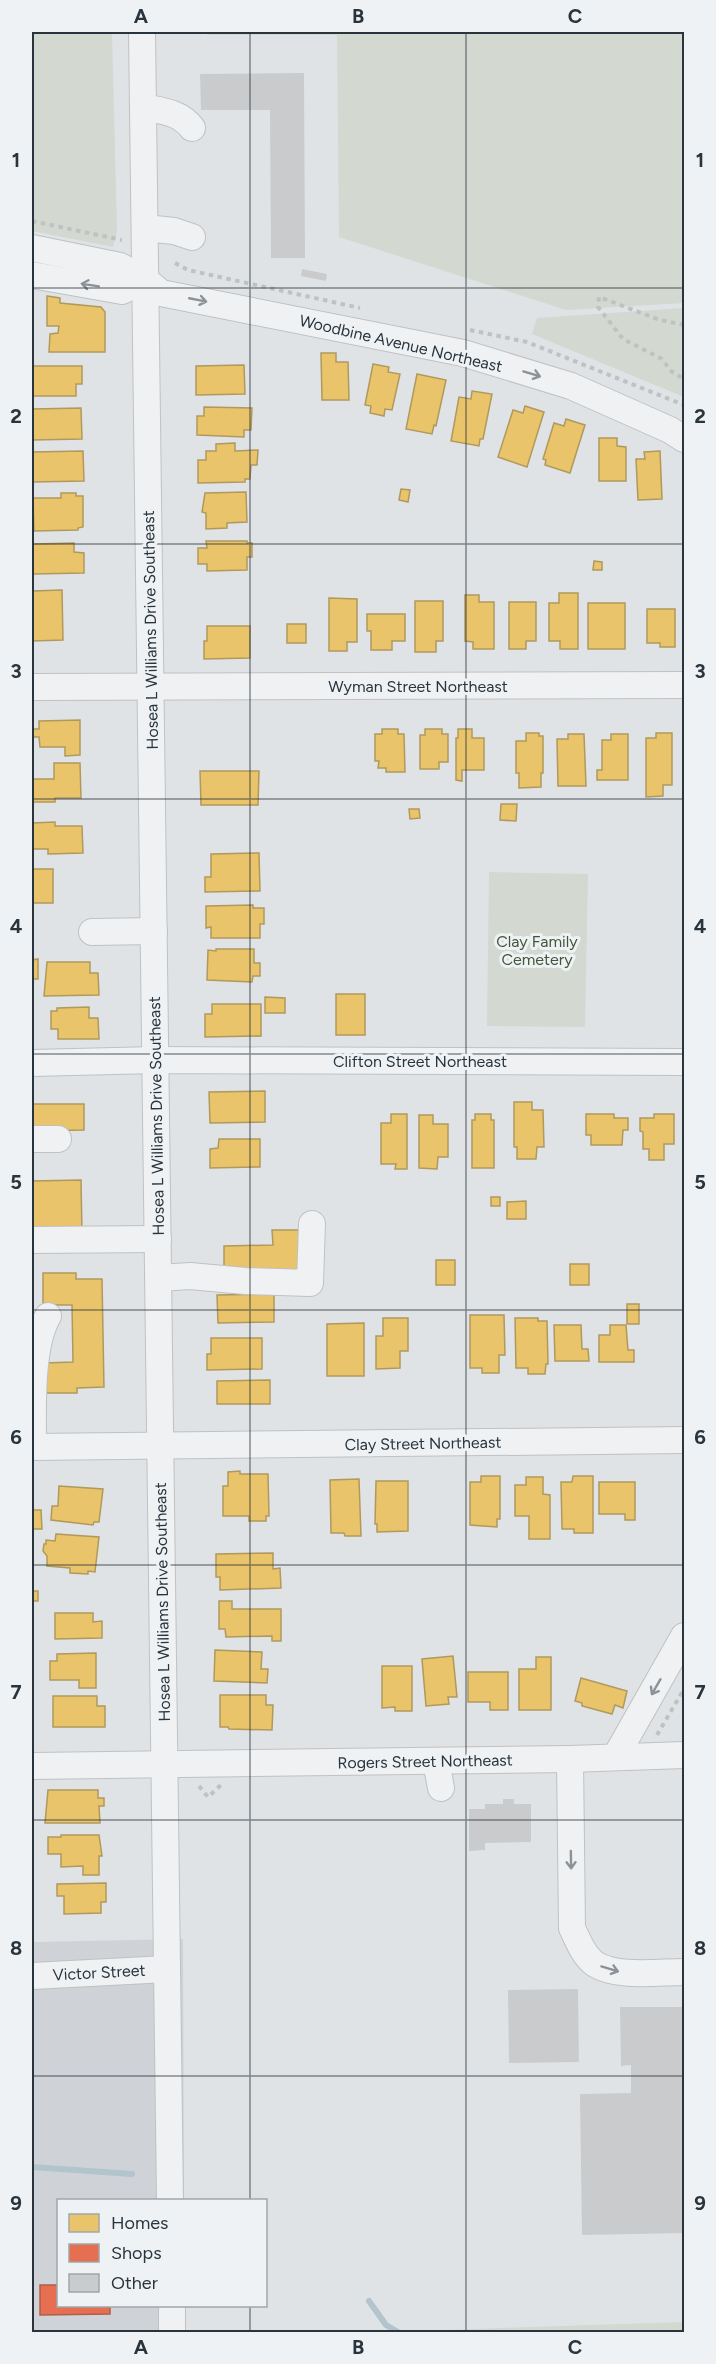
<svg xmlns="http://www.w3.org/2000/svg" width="716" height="2364" font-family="Figtree,sans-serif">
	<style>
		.built { fill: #cfd3d8 }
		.green { fill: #d3d8d1 }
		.homes { fill: #e9c46a; stroke: #b0995c; stroke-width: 1.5 }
		.shops { fill: #e76f51; stroke: #ae5d4b; stroke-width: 1.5 }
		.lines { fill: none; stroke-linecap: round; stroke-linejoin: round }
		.stream { stroke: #b2c4cc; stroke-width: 6 }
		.building { fill: #c9cbcd }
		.minor-casing { stroke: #bfc1c3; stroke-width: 28 }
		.path { stroke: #bfc2c3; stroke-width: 4; stroke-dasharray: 4.5 4.5; stroke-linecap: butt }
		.minor { stroke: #eff1f2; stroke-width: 26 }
		.oneway { stroke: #8c9297 }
		.grid { fill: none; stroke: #2a343c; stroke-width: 1.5; stroke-opacity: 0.55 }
		.labels { text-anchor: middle; stroke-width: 6; stroke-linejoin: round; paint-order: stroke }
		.street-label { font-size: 16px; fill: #2a343c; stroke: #eef2f4 }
		.park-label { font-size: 16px; fill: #445639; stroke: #eef2f4 }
		.neatline { fill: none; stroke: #2a343c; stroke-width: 2 }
		.grid-label { font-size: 20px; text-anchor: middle; font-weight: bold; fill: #2a343c }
	</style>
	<rect width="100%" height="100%" fill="#e0e3e5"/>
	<polygon class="built" points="183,1939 184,2200 58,2200 58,2306 184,2306 185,2332 32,2332 32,1942"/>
	<g class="green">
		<polygon points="32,32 112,32 117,231 113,247 32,231"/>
		<polygon points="207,32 684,32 684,303 566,310 339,237 337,35 207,35"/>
		<polygon points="684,308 684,397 532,334 537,318"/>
		<polygon points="489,872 588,874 585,1027 487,1026"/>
		<polygon points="684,2322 684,2332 414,2332 413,2331"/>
	</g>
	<g class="homes">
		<polygon points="47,296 60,298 60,303 101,307 105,312 105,352 49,352 50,334 58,333 59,326 47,326"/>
		<polygon points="321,353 336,353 336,362 348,362 349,400 322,400"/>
		<polygon points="373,364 389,367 388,372 400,374 392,410 385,409 384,416 370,413 371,406 365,405"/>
		<polygon points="244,365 245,394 196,395 196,366"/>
		<polygon points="32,366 82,366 82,384 76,384 76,396 32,396"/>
		<polygon points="417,374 446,380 436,426 434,425 432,434 406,429"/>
		<polygon points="472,391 492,394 483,439 480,439 479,446 451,441 459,397 471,399"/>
		<polygon points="525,406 544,412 527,467 498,457 513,410 523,413"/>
		<polygon points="204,407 252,408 251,430 244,430 244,437 197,435 197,416 204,416"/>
		<polygon points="81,408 82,439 32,440 32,409"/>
		<polygon points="566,419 585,425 570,473 545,465 546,460 543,459 554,423 564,426"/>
		<polygon points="599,438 617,438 617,446 626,447 626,481 599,481"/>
		<polygon points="235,443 235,451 258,450 257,465 251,465 250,479 245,479 245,482 198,483 198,460 206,460 206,451 216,451 216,444"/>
		<polygon points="83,451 84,481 32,482 32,452"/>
		<polygon points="660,451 662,499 638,500 636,459 645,459 644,452"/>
		<polygon points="401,489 410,490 408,502 399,500"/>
		<polygon points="246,492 247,522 227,523 227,528 206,529 206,513 202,512 205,493"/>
		<polygon points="61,493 76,493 76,496 83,496 83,527 78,528 78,530 34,531 33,498 61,498"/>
		<polygon points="206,541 247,541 247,543 252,543 252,557 247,557 247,570 207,571 207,564 198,564 198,548 207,548"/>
		<polygon points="74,543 74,552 84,553 84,573 33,574 33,544"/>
		<polygon points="594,561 602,562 602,570 593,570"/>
		<polygon points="62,590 63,640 32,641 32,591"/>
		<polygon points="559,593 578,593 578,649 560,649 560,641 549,641 549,603 559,603"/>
		<polygon points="465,595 479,595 479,602 494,602 494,649 473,649 473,642 465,641"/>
		<polygon points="329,598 357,599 357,642 347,642 347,651 329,651"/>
		<polygon points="415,601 443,601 443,641 436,641 436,652 415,652"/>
		<polygon points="509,602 536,602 536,641 526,641 526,649 509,649"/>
		<rect x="588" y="603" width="37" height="46"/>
		<polygon points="647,609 675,609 675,647 660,647 660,643 647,643"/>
		<polygon points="367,614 405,614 405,641 392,641 392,650 371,650 371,631 367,631"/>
		<rect x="287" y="624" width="19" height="19"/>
		<polygon points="207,626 250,626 250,658 204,659 204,641 207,641"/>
		<polygon points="80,720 80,755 65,756 65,747 40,747 39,737 32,737 32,729 39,729 39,721"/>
		<polygon points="382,729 398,729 398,734 404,734 405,772 386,772 386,768 378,768 379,761 375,761 375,734 382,734"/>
		<polygon points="425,729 442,729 442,734 448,734 448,762 439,762 439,769 420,769 420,735 425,735"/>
		<polygon points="458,729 472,729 472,738 484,738 484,770 462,770 462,781 456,780 456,738 458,738"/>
		<polygon points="526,733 539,733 539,736 543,736 543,773 541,773 541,787 519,788 519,773 516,773 516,741 526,741"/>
		<polygon points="656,733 672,733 672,785 663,785 663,796 646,797 646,738 656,738"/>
		<polygon points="568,734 584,734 586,786 558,786 557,739 568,739"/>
		<polygon points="611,734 628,734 628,780 597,780 597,770 602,770 602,740 611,740"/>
		<polygon points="54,763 80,763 81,798 55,798 55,802 32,802 32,779 54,779"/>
		<polygon points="200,771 259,771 258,805 201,805"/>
		<polygon points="501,804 517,804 516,821 500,820"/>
		<polygon points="409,809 419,809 420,818 410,819"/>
		<polygon points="55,822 55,826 82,826 83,853 48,854 48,849 32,849 32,823"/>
		<polygon points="259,853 260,891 205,892 205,877 211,877 211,854"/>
		<rect x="32" y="869" width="21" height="34"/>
		<polygon points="253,905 253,908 264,908 264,924 260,924 260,938 211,938 211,927 206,928 206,906"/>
		<polygon points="216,949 254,949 254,963 260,963 260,976 253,976 252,982 207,980 208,950 216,951"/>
		<polygon points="38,959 38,979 32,979 32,960"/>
		<polygon points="47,962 90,962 90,973 98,973 99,995 44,996"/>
		<rect x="336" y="994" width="29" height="41"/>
		<polygon points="265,997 285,998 285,1013 265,1013"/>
		<polygon points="212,1004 261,1004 261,1036 205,1037 205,1014 212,1014"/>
		<polygon points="89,1007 89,1018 98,1018 99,1039 58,1039 58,1029 51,1029 51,1011 57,1011 57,1008"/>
		<polygon points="265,1091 265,1122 210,1123 209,1092"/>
		<polygon points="514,1102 532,1102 532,1110 543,1110 544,1147 537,1147 536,1159 517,1159 517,1147 514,1147"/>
		<polygon points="32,1104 84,1104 84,1130 32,1131"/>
		<polygon points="391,1114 407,1114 407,1169 395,1169 396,1164 381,1164 381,1123 391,1123"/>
		<polygon points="475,1114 491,1114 491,1120 494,1120 494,1168 472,1168 472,1120 475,1120"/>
		<polygon points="586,1114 614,1114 614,1118 628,1118 628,1130 623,1130 622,1145 591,1145 591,1135 586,1135"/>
		<polygon points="654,1114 674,1114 674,1144 664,1144 664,1160 649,1160 649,1149 643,1149 643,1132 640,1131 640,1118 654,1118"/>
		<polygon points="419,1115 433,1115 433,1124 448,1124 448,1157 438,1157 437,1169 419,1168"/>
		<polygon points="219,1139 260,1139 260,1167 210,1168 210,1149 218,1148"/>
		<polygon points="81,1180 82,1234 32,1235 32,1181"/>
		<rect x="491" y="1197" width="9" height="9"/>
		<polygon points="526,1201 526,1219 507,1219 507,1202"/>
		<polygon points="272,1230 301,1230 301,1278 224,1279 224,1246 273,1245"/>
		<rect x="436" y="1260" width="19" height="25"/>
		<rect x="570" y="1264" width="19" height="21"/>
		<polygon points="43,1273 76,1273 76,1279 102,1279 104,1387 77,1388 77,1393 45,1393 44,1363 73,1362 72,1305 43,1305"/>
		<polygon points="274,1294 274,1322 218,1323 217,1295"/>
		<rect x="627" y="1304" width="12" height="20"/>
		<polygon points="470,1315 504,1315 505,1355 499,1355 499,1373 482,1373 482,1368 470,1368"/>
		<polygon points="383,1318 408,1318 408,1351 400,1351 400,1368 376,1369 376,1336 383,1336"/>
		<polygon points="515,1318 538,1318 538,1321 547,1321 548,1364 546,1364 545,1374 528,1374 528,1368 516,1368"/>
		<polygon points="364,1323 364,1376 327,1376 327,1324"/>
		<polygon points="554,1325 581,1325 582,1349 588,1349 589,1361 555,1361"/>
		<polygon points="610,1325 626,1325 628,1350 634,1350 634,1362 599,1362 599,1335 610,1335"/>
		<polygon points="211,1338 262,1338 262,1369 207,1370 207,1354 211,1354"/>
		<polygon points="270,1380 270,1404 217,1404 217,1381"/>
		<polygon points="240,1471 240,1474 268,1474 269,1516 266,1516 266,1521 249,1521 249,1516 223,1516 223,1486 228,1486 228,1472"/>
		<polygon points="481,1476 500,1476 500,1519 497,1519 497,1527 470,1525 470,1482 481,1482"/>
		<polygon points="573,1476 593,1476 593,1533 574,1533 574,1529 562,1529 561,1482 572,1482"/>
		<polygon points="526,1477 543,1477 543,1494 550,1495 550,1539 529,1539 529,1516 515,1516 515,1485 526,1485"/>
		<polygon points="359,1479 361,1536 345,1536 344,1533 331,1533 330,1480"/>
		<polygon points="376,1481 408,1481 408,1531 377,1532 377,1524 375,1524"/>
		<polygon points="599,1482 635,1482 635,1520 625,1520 625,1514 599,1514"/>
		<polygon points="59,1486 103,1489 99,1522 94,1522 93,1525 51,1520 52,1506 58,1506"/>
		<polygon points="32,1510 41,1510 42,1529 32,1529"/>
		<polygon points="56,1534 99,1537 95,1572 88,1571 88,1574 70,1573 70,1568 47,1566 47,1556 43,1551 44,1544 46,1544 46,1540 55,1541"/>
		<polygon points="273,1553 273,1569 280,1568 281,1588 220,1590 220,1577 216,1577 216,1554"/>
		<rect x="32" y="1591" width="6" height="10"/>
		<polygon points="219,1601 232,1601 232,1609 281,1609 281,1641 272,1641 272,1636 226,1637 225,1629 219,1629"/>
		<polygon points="55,1613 93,1613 93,1622 102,1621 102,1638 55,1639"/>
		<polygon points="215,1650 262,1652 261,1669 268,1669 267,1683 214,1681"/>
		<polygon points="96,1653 96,1688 79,1688 79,1680 50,1680 50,1661 57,1661 57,1654"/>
		<polygon points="453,1656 457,1697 448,1697 449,1704 426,1706 422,1659"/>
		<polygon points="536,1657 551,1657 551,1710 519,1710 519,1669 536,1669"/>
		<polygon points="382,1666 412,1666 412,1711 395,1711 395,1707 382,1708"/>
		<polygon points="468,1672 508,1672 508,1710 490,1710 490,1702 468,1702"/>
		<polygon points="581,1678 627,1691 623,1708 615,1705 612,1714 582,1706 582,1703 575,1701"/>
		<polygon points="220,1695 266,1695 266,1705 273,1705 272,1730 229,1729 228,1727 220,1727"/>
		<polygon points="53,1696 97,1696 97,1706 105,1706 105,1727 53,1727"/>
		<polygon points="48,1790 98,1790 98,1798 104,1798 104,1806 99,1806 100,1823 45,1823"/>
		<polygon points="61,1835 99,1835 102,1856 99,1856 99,1875 83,1875 83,1866 61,1867 61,1854 48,1854 48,1837 61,1837"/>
		<polygon points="106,1883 106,1902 101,1902 101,1913 64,1914 64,1896 57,1896 57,1884"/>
	</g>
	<polygon class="shops" points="40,2285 58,2285 58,2306 110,2306 110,2314 40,2315"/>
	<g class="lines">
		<g class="stream">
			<polyline points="32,2167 132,2174"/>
			<polyline points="369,2301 386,2325 398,2332"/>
		</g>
	</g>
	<g class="building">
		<polygon points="304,73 305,258 271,258 270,110 201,110 200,74"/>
		<polygon points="302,269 327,274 326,281 301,276"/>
		<polygon points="503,1799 514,1799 514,1804 531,1804 531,1842 485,1843 485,1850 469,1851 469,1809 485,1809 485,1804 503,1804"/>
		<polygon points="578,1989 579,2062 509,2063 508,1990"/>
		<polygon points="620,2007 684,2007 684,2233 582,2235 580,2094 631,2093 631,2065 621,2066"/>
	</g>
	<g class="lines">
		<g class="minor-casing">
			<g id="minor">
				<polyline points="142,32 170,2200"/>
				<path d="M143,107C162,111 180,112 192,128"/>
				<polyline points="145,228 174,231 192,237"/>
				<polyline points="32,248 120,266 146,280 161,293 463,353 571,386 670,430 684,439"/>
				<polyline points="32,275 122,291 146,280"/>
				<polyline points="32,687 684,685"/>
				<polyline points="92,932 154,931"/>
				<polyline points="32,1063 156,1060 684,1062"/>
				<polyline points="32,1139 58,1139"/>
				<polyline points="32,1240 158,1239"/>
				<polyline points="159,1278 190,1276 245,1281 310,1283 312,1224"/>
				<polyline points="32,1447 684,1440"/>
				<path d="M33,1447C33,1411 30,1347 48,1316"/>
				<polyline points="616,1756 684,1636"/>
				<path d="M570,1759L572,1928C578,1941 584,1956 595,1964C617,1978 658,1972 684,1972"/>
				<polyline points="436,1761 441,1788"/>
				<polyline points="32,1766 570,1759 684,1755"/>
				<polyline points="32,1976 167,1969"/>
				<polyline points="172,2306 172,2332"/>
			</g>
		</g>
		<g class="path">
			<polyline points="32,221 122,240"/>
			<polyline points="175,263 188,270 360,308"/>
			<polyline points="684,325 660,320 599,297 598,307 623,339 662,359 671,371 684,379"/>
			<polyline points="470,330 527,342 684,405"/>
			<polyline points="657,1735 684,1689"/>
			<polyline points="199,1786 208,1797 221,1785"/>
		</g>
		<use href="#minor" class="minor"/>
	</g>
	<defs><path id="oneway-shaft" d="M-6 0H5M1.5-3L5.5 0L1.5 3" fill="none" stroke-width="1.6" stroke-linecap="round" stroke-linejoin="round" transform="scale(1.5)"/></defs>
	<g class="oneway">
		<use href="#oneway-shaft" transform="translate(90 285) rotate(-171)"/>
		<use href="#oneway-shaft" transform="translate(198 300) rotate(11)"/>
		<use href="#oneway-shaft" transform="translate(532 374) rotate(17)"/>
		<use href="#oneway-shaft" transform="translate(656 1687) rotate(120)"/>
		<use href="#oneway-shaft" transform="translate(571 1860) rotate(89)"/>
		<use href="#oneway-shaft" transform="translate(610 1969) rotate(17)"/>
	</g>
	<path class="grid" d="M250,32V2200M466,32V2332M32,288H684M32,544H684M32,799H684M32,1054H684M32,1310H684M32,1565H684M32,1820H684M32,2076H684M250,2306V2332"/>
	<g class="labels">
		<g class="street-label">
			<text transform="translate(401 343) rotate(13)" y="6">Woodbine Avenue Northeast</text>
			<text transform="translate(150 630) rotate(-91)" y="6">Hosea L Williams Drive Southeast</text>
			<text x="418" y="692">Wyman Street Northeast</text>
			<text x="420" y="1067">Clifton Street Northeast</text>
			<text transform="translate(156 1116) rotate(-91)" y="6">Hosea L Williams Drive Southeast</text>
			<text transform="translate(423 1443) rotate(-1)" y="6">Clay Street Northeast</text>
			<text transform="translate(162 1602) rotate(-91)" y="6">Hosea L Williams Drive Southeast</text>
			<text transform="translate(425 1761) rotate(-1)" y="6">Rogers Street Northeast</text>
			<text transform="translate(99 1972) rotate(-3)" y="6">Victor Street</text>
		</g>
		<g class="park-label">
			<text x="537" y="947">Clay Family<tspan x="537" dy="18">Cemetery</tspan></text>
		</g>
	</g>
	<rect width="716" height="2364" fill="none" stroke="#eef2f4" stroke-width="66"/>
	<rect x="57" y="2199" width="210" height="108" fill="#eef2f4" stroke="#a0a6aa" stroke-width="1.5"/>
	<rect x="69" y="2214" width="30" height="18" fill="#e9c46a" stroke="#a0a6aa" stroke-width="1.5"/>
	<text x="111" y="2229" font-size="18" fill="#2a343c">Homes</text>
	<rect x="69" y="2244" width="30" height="18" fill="#e76f51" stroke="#a0a6aa" stroke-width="1.5"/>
	<text x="111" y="2259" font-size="18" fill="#2a343c">Shops</text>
	<rect x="69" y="2274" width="30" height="18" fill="#c9cbcd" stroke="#a0a6aa" stroke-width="1.5"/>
	<text x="111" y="2289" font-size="18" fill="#2a343c">Other</text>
	<rect x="33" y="33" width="650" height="2298" class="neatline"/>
	<g class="grid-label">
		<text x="141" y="23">A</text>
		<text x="358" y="23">B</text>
		<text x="575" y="23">C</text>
		<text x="16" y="167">1</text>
		<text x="700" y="167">1</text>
		<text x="16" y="423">2</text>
		<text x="700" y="423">2</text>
		<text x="16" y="678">3</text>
		<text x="700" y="678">3</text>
		<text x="16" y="933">4</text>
		<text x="700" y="933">4</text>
		<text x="16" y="1189">5</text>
		<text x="700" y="1189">5</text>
		<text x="16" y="1444">6</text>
		<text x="700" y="1444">6</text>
		<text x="16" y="1699">7</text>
		<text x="700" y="1699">7</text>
		<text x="16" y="1955">8</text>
		<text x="700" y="1955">8</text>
		<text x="16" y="2210">9</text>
		<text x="700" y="2210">9</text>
		<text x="141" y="2354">A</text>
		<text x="358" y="2354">B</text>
		<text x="575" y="2354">C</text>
	</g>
</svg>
